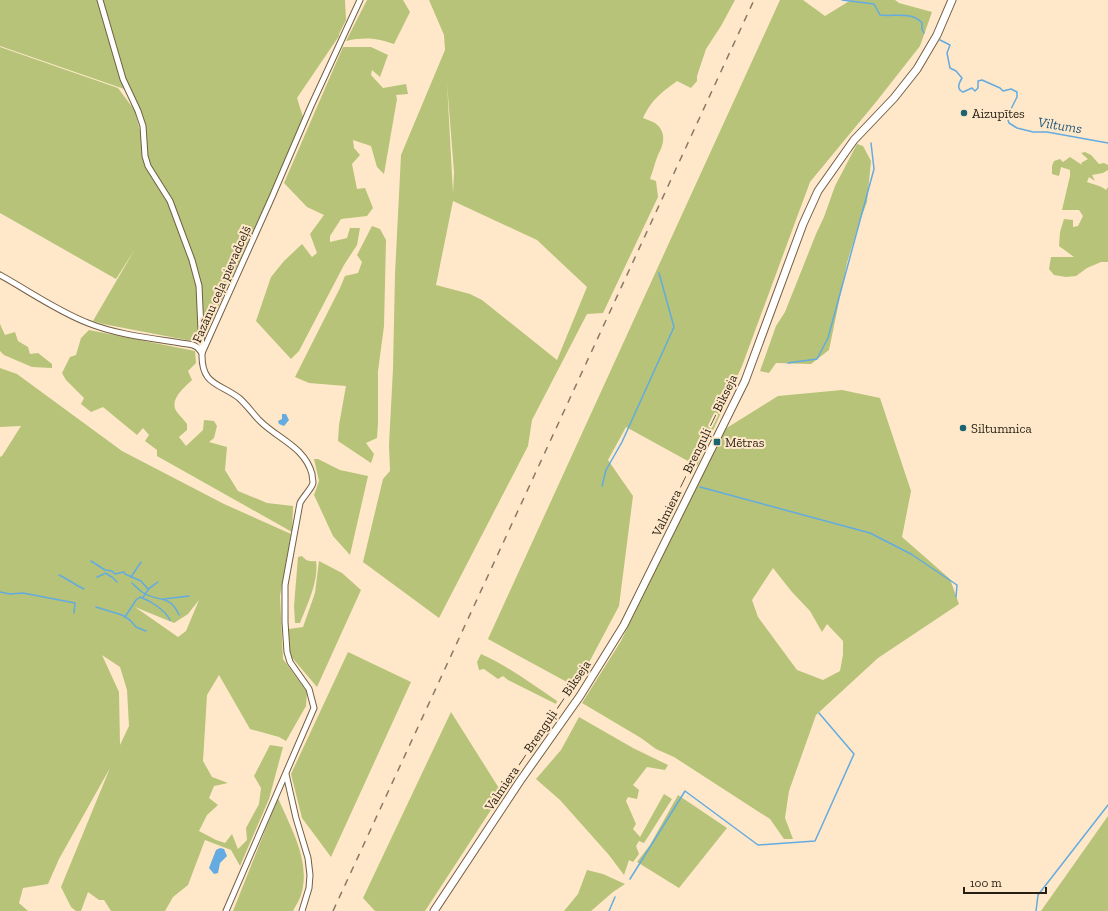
<svg xmlns="http://www.w3.org/2000/svg" width="1108" height="911" font-family="'Zilla Slab',serif">
	<style>
		.green { fill: #b6c378; fill-rule: evenodd }
		.water { fill: #63abe0 }
		.lines { fill: none; stroke-linecap: round; stroke-linejoin: round }
		.stream { stroke: #63abe0; stroke-width: 1.5 }
		.minor-casing { stroke: #735f44; stroke-width: 7 }
		.secondary-casing { stroke: #735f44; stroke-width: 9 }
		.minor { stroke: #fff; stroke-width: 5 }
		.secondary { stroke: #fff; stroke-width: 7 }
		.rail { stroke: #887965; stroke-width: 1.5; stroke-dasharray: 7 7; stroke-linecap: butt }
		.poi-dot { fill: #1a6371; stroke: #ffe8c9; stroke-width: 1.5 }
		.labels { text-anchor: middle; stroke-width: 4; stroke-linejoin: round; paint-order: stroke }
		.poi-label { font-size: 13px; fill: #261e12; stroke: #ffe8c9; text-anchor: start }
		.street-label { font-size: 13px; fill: #261e12; stroke: #ffe8c9 }
		.water-label { font-size: 14px; font-style: italic; fill: #265b7f; stroke: #ffe8c9 }
	</style>
	<rect width="100%" height="100%" fill="#ffe8c9"/>
	<g class="green">
		<polygon points="0,0 345,0 346,20 339,34 339,36 297,98 303,117 267,202 205,335 201,286 193,257 171,198 149,164 146,150 144,122 130,91 0,46"/>
		<path d="M367,0H403L410,12L394,44C375,38 365,37 346,41Z"/>
		<path d="M429,0H735L721,26L706,49L697,76V81L691,88L677,81C661,93 652,99 643,118C647,120 652,121 655,123C667,132 664,144 658,155C655,162 653,171 650,179L656,181L658,197L603,313L587,314L532,420L528,446L439,618L363,562L383,479L390,471L389,445L393,369L395,274L401,155L445,50L444,35ZM447,83L454,172L453,194V193ZM453,201L537,240L587,287L557,360L482,300L470,294L436,285Z"/>
		<polygon points="780,0 803,0 825,16 851,0 895,0 899,3 932,12 920,46 876,102 810,182 742,366 697,466 626,427 608,460 633,496 619,606 576,687 488,639"/>
		<polygon points="0,47 118,88 135,111 142,139 143,154 171,207 198,287 201,339 197,342 103,324 93,321 135,249 116,279 0,213"/>
		<polygon points="343,47 371,47 388,55 380,77 372,70 371,75 383,88 406,84 408,94 396,95 397,99 384,174 377,167 371,146 353,140 354,148 360,155 352,164 357,189 365,188 373,208 367,216 341,219 330,236 330,242 347,238 350,228 360,228 357,245 344,265 299,351 291,359 256,321 271,277 284,261 302,244 312,257 317,253 310,234 324,215 307,207 284,183"/>
		<polygon points="857,144 863,146 871,161 867,202 859,223 847,263 829,350 811,364 776,363 769,373 760,371 776,326 785,312 816,234 824,217 835,186"/>
		<path d="M1085,152L1091,155L1099,164L1104,163L1108,165V170L1103,173L1092,175L1095,181L1089,177L1087,182C1094,185 1100,185 1106,190L1108,187V262H1101L1087,268L1076,276L1066,277L1054,275L1049,269L1051,257H1074L1059,246L1060,232L1064,219L1073,220V227L1078,226L1083,216L1079,210H1062L1070,176V170L1061,167L1059,176L1052,174V166L1054,161L1060,159L1063,162L1070,157L1082,165L1081,163L1088,159L1081,153Z"/>
		<polygon points="372,226 380,229 386,240 384,326 378,371 378,423 377,438 366,443 374,454 371,463 338,441 339,425 346,386 309,383 295,377 340,288 345,276 358,273 362,262 357,255"/>
		<polygon points="0,324 5,335 15,332 18,341 28,347 30,354 38,353 52,364 52,368 32,367 4,355 0,351"/>
		<path d="M89,330L195,351L196,363L188,371L192,380C185,387 168,400 177,412C180,416 184,420 187,424V430L179,437L186,446L203,430L204,420L214,421L217,426L214,438L209,442L227,447L225,470L238,491L267,503L293,506L292,532L157,456V450L145,441L149,435L143,428L137,435L103,407L91,412L81,404L84,398L66,380L62,373L70,357L76,355L81,338Z"/>
		<path d="M0,368L17,374L122,451L224,504L291,534L280,596L283,659L307,692L306,706L286,741L279,737L250,729L219,675L207,695L203,761L212,777L228,783L214,786L209,798L218,805L207,815L199,831L216,840L225,843L232,834L238,849L247,840L246,828L259,804L261,788L254,776L270,745L283,747L269,799L240,866L231,850L205,840L188,885L173,897L165,911H111L104,900H99L88,892L81,911H76L71,907L61,887L110,768L59,859L48,884L23,888L19,903L28,911H0V457L2,456L21,426L0,427ZM199,600L186,631L178,637L135,607L174,623L188,614ZM102,655L120,667L127,690L129,726L120,745L119,692Z"/>
		<path d="M842,390L880,398L911,491L902,537L950,579L959,604L878,658L816,715L789,791L785,818L793,839H784L770,819L674,757L656,749L641,738L582,703L621,641L725,429L778,396ZM773,568L792,592L810,611L822,632L827,624L843,641V655L840,671L823,680L797,670L758,617L752,600Z"/>
		<polygon points="314,459 318,459 340,470 368,476 350,555 333,536 314,495 319,481"/>
		<path d="M302,556C306,561 310,562 316,561C319,581 307,605 300,623H295L294,606L298,557Z"/>
		<polygon points="319,561 342,573 361,590 317,687 289,654 289,629 303,627 315,593"/>
		<polygon points="348,652 411,682 331,857 302,818 291,774"/>
		<path d="M481,654C508,666 532,684 557,701L556,704L508,680L503,676L498,679L484,669L479,670L477,662Z"/>
		<polygon points="451,712 502,793 425,911 375,911 363,898"/>
		<polygon points="579,717 633,748 668,765 665,770 647,767 633,785 639,790 637,799 628,797 626,801 636,824 633,829 640,837 664,794 672,799 644,843 639,841 636,846 639,854 633,862 629,860 624,875 609,855 560,800 536,779 561,750"/>
		<polygon points="678,795 727,828 679,888 637,862 650,845"/>
		<path d="M278,798C290,826 310,860 302,891C301,898 296,905 293,911H233Z"/>
		<polygon points="1108,816 1108,911 1041,911"/>
		<polygon points="587,870 603,874 625,884 613,892 591,911 564,911 578,894"/>
	</g>
	<g class="water">
		<polygon points="282,414 286,414 289,420 284,426 279,424 278,421 282,419"/>
		<polygon points="220,848 224,849 227,856 220,863 218,873 214,874 209,868 216,850"/>
	</g>
	<g class="lines">
		<g class="stream">
			<path d="M842,0L874,4L880,15C893,17 913,11 922,23V29L924,33"/>
			<path d="M940,40L950,45L947,53L950,68L956,71L962,78C959,83 956,89 963,92L972,88L975,91L978,88V81L982,80L1000,88L1003,91L1011,89L1017,92V97L1007,117L1009,123L1017,128L1033,132H1047L1108,143"/>
			<polyline points="788,363 817,359 828,338 874,169 871,143"/>
			<polyline points="602,486 606,470 622,442 674,327 659,273"/>
			<polyline points="700,487 870,533 911,554 957,585 956,597"/>
			<polyline points="91,561 105,570 112,571 115,574 124,572 125,574 141,581 148,589"/>
			<polyline points="105,573 112,577 117,582"/>
			<path d="M59,575C68,579 75,585 84,589"/>
			<polyline points="97,577 104,574"/>
			<polyline points="131,577 141,562"/>
			<path d="M132,583C135,586 138,589 142,592C158,603 169,593 179,615"/>
			<polyline points="0,592 10,594 23,593 75,603 74,613"/>
			<path d="M143,598C146,590 151,587 158,582"/>
			<polyline points="164,599 189,596"/>
			<polyline points="96,607 122,615 130,620 136,627 146,631"/>
			<path d="M125,617L136,600L140,597C151,601 165,610 170,620"/>
			<polyline points="630,879 685,791 758,845 815,841 854,754 819,713"/>
			<polyline points="609,911 615,897"/>
			<polyline points="1036,911 1038,895 1108,805"/>
		</g>
		<g class="minor-casing">
			<g id="minor">
				<polyline points="100,0 123,79 138,111 143,126 145,156 148,166 170,201 192,260 199,286 202,352"/>
				<path d="M0,275C29,291 57,311 88,323C120,336 159,339 193,345L197,347L202,353"/>
				<polyline points="286,774 296,818 308,858 310,875 309,888 302,911"/>
				<path d="M226,911L314,708L309,689L290,662L287,652L285,622V585L300,503C303,497 312,488 313,483C313,480 312,477 312,474C305,447 278,439 260,421C253,414 247,405 239,398C220,383 201,386 202,353L272,197L311,106L360,0"/>
			</g>
		</g>
		<g class="secondary-casing">
			<polyline id="secondary" points="434,911 520,781 580,696 624,625 745,381 803,224 818,191 854,140 894,98 917,69 937,35 952,0"/>
		</g>
		<use href="#minor" class="minor"/>
		<use href="#secondary" class="secondary"/>
		<polyline class="rail" points="333,911 754,0"/>
	</g>
	<g class="poi-dot">
		<circle cx="964" cy="113" r="4"/>
		<circle cx="963" cy="428" r="4"/>
		<rect x="713" y="438" width="8" height="8" rx="2"/>
	</g>
	<g class="labels">
		<g class="poi-label">
			<text x="972" y="118">Aizupītes</text>
			<text x="971" y="433">Siltumnica</text>
			<text x="725" y="447">Mētras</text>
		</g>
		<g class="street-label">
			<text transform="translate(221 284) rotate(-66)" y="5">Fazānu ceļa pievadceļš</text>
			<text transform="translate(694 455) rotate(-64)" y="5">Valmiera — Brenguļi — Bikseja</text>
			<text transform="translate(537 735) rotate(-56)" y="5">Valmiera — Brenguļi — Bikseja</text>
		</g>
		<g class="water-label">
			<text transform="translate(1060 125) rotate(9)" y="5">Viltums</text>
		</g>
	</g>
	<path d="M964 887v6h82v-6" fill="none" stroke="#261e12" stroke-width="2"/>
	<text x="970" y="887" font-size="12" fill="#261e12" stroke="#ffe8c9" stroke-width="3" paint-order="stroke">100 m</text>
</svg>
